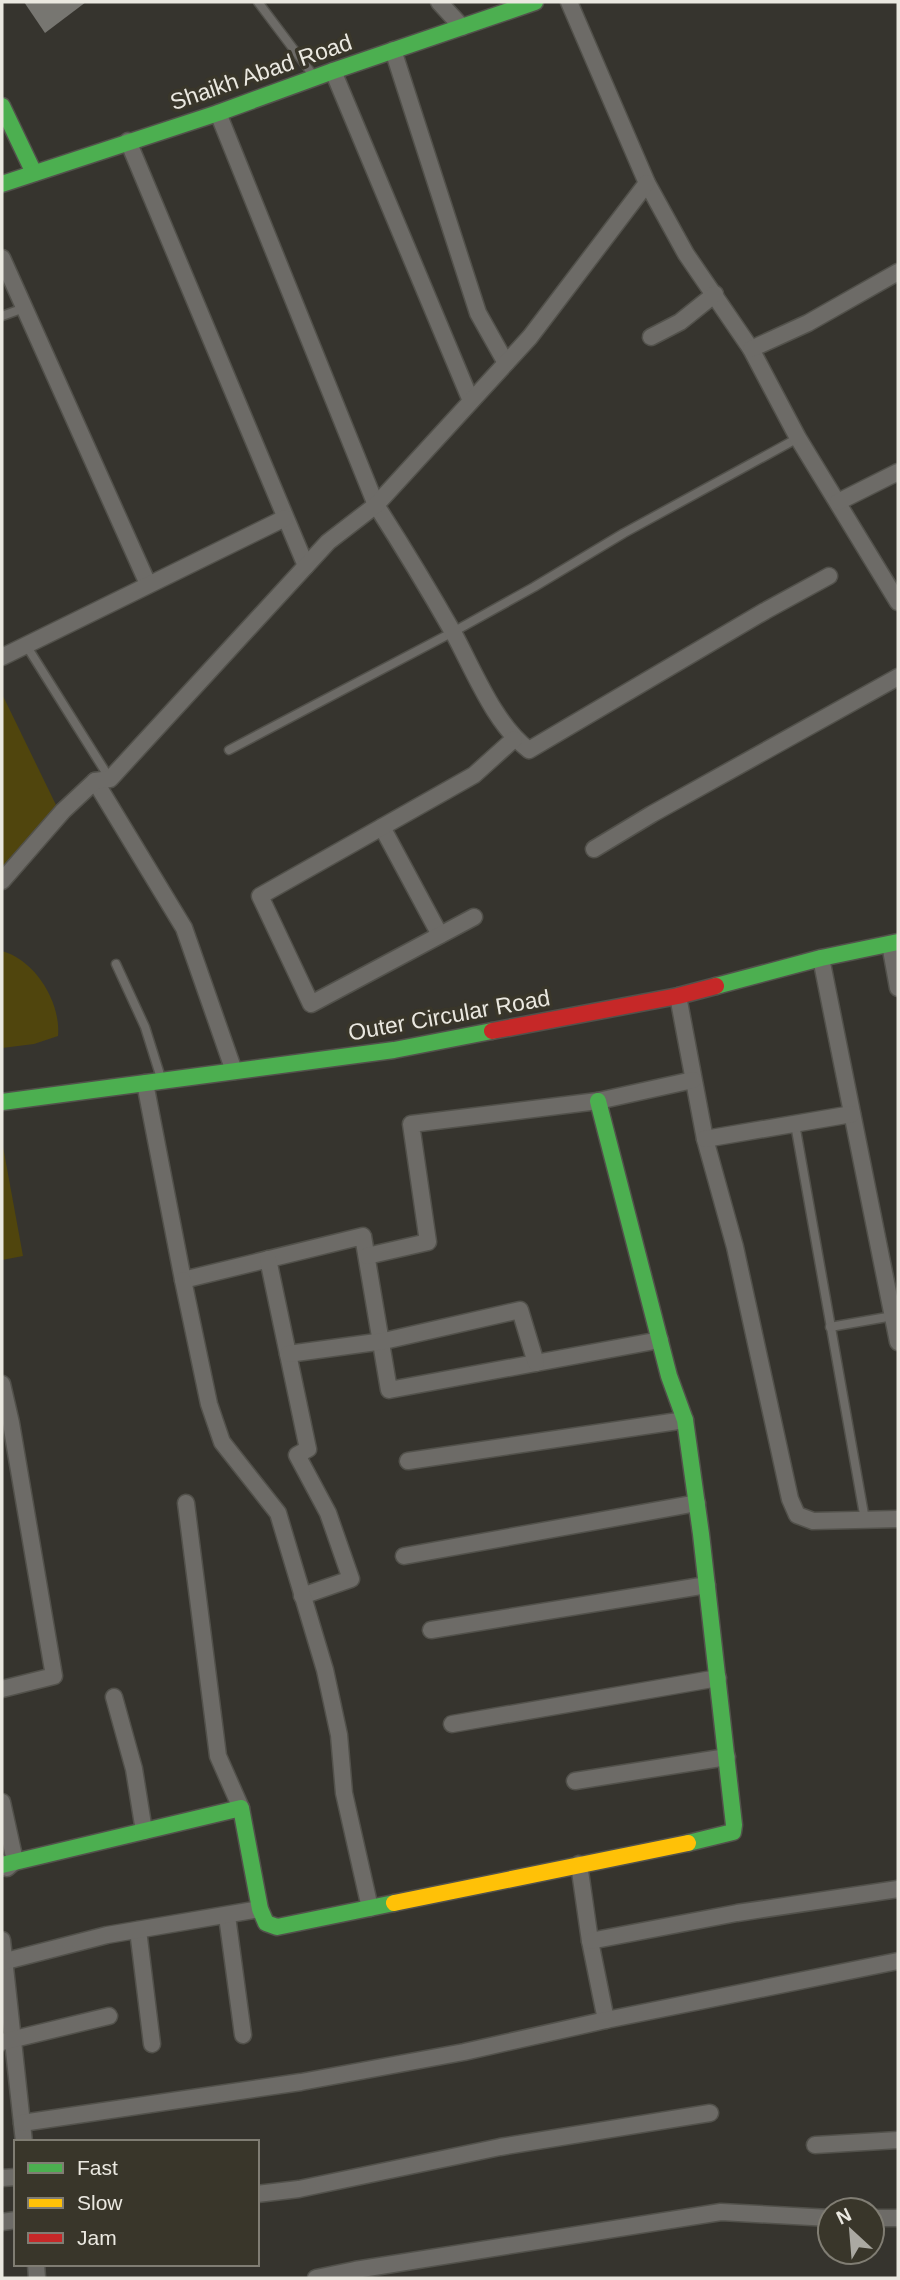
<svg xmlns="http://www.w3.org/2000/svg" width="900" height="2280" font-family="Arial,sans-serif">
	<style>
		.green { fill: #50450d }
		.building { fill: #777671 }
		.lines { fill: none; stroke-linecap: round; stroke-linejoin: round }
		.lane-casing { stroke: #52514b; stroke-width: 11 }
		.street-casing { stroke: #52514b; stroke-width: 19 }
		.fast-casing { stroke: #52514b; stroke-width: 19 }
		.slow-casing { stroke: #52514b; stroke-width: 19 }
		.jam-casing { stroke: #52514b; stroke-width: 19 }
		.lane { stroke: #6d6b67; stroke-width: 8 }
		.street { stroke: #6d6b67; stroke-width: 16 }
		.fast { stroke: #4caf50; stroke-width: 16 }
		.slow { stroke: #ffc107; stroke-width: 16 }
		.jam { stroke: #c62828; stroke-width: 16 }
		.labels { text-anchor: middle; stroke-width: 7; stroke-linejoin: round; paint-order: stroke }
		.street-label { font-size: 23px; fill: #eae8e0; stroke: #39362a }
	</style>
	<rect width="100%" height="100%" fill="#36342e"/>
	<g class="green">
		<polygon points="2,694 57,807 2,867"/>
		<path d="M2,951C35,960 61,1002 58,1036L34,1044L2,1048Z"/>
		<polygon points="2,1141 23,1256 2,1260"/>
	</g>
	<polygon class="building" points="24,2 86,2 45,33"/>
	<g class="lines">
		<g class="lane-casing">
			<g id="lane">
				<polyline points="258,2 313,75"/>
				<polyline points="2,316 24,308"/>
				<polyline points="26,645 110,779"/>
				<polyline points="229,750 453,632 534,587 624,533 798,438"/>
				<polyline points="116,964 145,1027 161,1078"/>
				<polyline points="795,1124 865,1520"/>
				<polyline points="830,1327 893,1316"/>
			</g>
		</g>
		<g class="street-casing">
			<g id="street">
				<polyline points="439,2 462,27"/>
				<polyline points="569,2 647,183 686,254 751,349 798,438 898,602"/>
				<polyline points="393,50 478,313 506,363"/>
				<polyline points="333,71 471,401"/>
				<path d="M218,113L376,505C403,547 429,590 454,634C474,671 495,725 529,750L765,611L829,576"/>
				<polyline points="128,141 306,566"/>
				<polyline points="2,258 148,584"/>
				<polyline points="651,337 680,322 715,294"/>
				<polyline points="751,349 808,323 898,272"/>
				<polyline points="838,502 898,472"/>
				<polyline points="2,657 285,518"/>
				<polyline points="95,781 184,928 234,1071"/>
				<polyline points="382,827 440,935"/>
				<polyline points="594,849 652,814 898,677"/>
				<polyline points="2,881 63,811 95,781 110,779 328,542 376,505 530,337 647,183"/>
				<polyline points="474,917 311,1004 260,896 474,775 514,739"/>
				<polyline points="890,944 898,988"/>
				<polyline points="821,958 898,1342"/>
				<polyline points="678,996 705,1139 735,1247 790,1499 797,1515 813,1521 898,1519"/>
				<polyline points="145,1083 183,1280 363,1236 389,1390 660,1340"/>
				<polyline points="705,1139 852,1114"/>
				<polyline points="367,1256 428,1242 411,1124 598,1101 693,1080"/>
				<polyline points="268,1259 308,1449 297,1455 328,1513 351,1579 302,1596"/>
				<polyline points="183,1280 209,1404 222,1442 278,1513 325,1670 339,1735 344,1793 370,1908"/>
				<polyline points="288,1354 384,1341 520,1310 536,1363"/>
				<polyline points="2,1384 11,1423 54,1676 2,1689"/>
				<polyline points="408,1461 685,1420"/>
				<polyline points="186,1503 218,1756 241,1808"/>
				<polyline points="404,1556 697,1503"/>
				<polyline points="431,1630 707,1585"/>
				<polyline points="114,1697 134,1769 144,1831"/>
				<polyline points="452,1724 718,1678"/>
				<polyline points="575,1781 727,1757"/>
				<polyline points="2,1802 15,1861 7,1868"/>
				<polyline points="579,1864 590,1941 606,2020"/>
				<polyline points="227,1916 243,2035"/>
				<polyline points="138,1930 152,2044"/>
				<polyline points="2,1940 24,2142"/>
				<polyline points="590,1941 737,1913 898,1889"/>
				<polyline points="2,1962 107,1935 260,1909"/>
				<polyline points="2,2042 109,2016"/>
				<polyline points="22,2123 301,2082 464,2052 606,2020 898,1961"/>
				<polyline points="815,2145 898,2140"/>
				<polyline points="2,2178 16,2177"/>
				<polyline points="257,2194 299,2189 500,2147 710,2113"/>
				<polyline points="872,2218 898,2218"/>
				<polyline points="2,2222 16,2220"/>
				<polyline points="36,2264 37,2278"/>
				<polyline points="316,2278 355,2270 721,2212 830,2218"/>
			</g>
		</g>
		<g class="fast-casing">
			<g id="fast">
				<polyline points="2,106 34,173"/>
				<polyline points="2,184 218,113 333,71 535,2"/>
				<polyline points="716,986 821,958 898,942"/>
				<polyline points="598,1101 669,1376 685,1420 701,1534 734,1825 733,1832 688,1843"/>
				<polyline points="2,1102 394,1050 492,1031"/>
				<polyline points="2,1865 241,1808 260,1909 266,1923 277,1927 394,1903"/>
			</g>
		</g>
		<g class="slow-casing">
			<polyline id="slow" points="394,1903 688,1843"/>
		</g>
		<g class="jam-casing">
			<polyline id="jam" points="492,1031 678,996 716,986"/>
		</g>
		<use href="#lane" class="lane"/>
		<use href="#street" class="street"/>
		<use href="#fast" class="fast"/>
		<use href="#slow" class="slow"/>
		<use href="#jam" class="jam"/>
	</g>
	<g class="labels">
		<g class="street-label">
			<text transform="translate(261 72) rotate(-19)" y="8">Shaikh Abad Road</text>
			<text transform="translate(449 1015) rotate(-10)" y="8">Outer Circular Road</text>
		</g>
	</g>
	<rect width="900" height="2280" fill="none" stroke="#eae8e0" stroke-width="7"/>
	<rect x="14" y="2140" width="245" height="126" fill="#39362a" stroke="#807d73" stroke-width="2"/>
	<rect x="28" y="2163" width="35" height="10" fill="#4caf50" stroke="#807d73" stroke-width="2"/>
	<text x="77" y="2175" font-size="21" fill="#eae8e0">Fast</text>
	<rect x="28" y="2198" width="35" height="10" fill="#ffc107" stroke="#807d73" stroke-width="2"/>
	<text x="77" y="2210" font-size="21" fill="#eae8e0">Slow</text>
	<rect x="28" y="2233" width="35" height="10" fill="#c62828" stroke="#807d73" stroke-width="2"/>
	<text x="77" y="2245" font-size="21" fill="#eae8e0">Jam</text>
	<g transform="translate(851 2231) rotate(334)"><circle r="33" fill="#39362a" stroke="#807d73" stroke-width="2"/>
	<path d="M0-5L12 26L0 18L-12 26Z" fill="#aba9a2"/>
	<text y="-10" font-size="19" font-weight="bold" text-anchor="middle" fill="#eae8e0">N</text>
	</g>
</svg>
